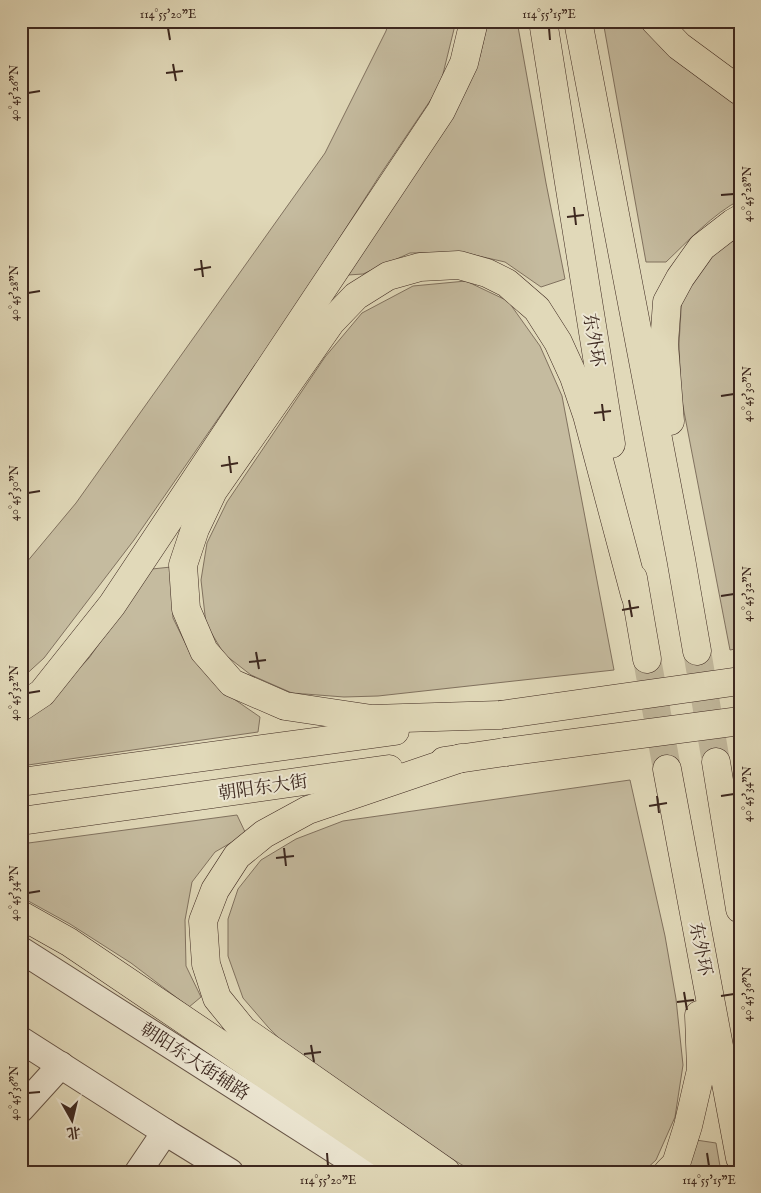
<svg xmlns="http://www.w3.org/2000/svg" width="761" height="1193" font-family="'IM FELL English','Noto Serif SC',serif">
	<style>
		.green { fill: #c5bb9f; stroke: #81725f }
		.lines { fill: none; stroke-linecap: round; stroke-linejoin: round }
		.primary-tunnel { stroke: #c0b69a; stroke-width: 28; stroke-dasharray: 28 14; stroke-linecap: butt }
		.tertiary-casing { stroke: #665446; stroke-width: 28 }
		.primary-casing { stroke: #3d281f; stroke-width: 29 }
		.tertiary { stroke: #ece6d2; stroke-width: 26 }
		.primary { stroke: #e1d9b9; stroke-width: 28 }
		.primary-bridge-casing { stroke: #3d281f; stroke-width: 29; stroke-linecap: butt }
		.primary-bridge { stroke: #e1d9b9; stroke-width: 28 }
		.ticks { fill: none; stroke: #3d281f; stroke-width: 2 }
		.labels { text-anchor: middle; stroke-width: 4; stroke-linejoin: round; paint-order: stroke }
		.street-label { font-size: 18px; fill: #3d281f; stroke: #ece6d2 }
		.neatline { fill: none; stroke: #3d281f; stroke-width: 2 }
		.ticks-label { font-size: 12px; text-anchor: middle; fill: #3d281f }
	</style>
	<rect width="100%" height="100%" fill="#e1d9b9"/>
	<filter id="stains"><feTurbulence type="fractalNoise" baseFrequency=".004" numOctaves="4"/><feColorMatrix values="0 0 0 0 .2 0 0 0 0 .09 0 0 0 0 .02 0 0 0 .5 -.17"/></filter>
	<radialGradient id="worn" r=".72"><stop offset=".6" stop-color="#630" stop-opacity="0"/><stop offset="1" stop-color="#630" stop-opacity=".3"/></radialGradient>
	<g class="green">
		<polygon points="389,21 456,21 440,86 380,175 294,309 134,540 44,658 21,679 21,569 76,503 325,153 386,31"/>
		<polygon points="488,21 517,21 546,183 565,279 541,287 505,262 461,252 410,253 363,274 348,275 454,115 480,56"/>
		<path d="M603,21H639L666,52L740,108V200C714,213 687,242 666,262H646Z"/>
		<polygon points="740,233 740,648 730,650 681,396 679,344 682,294 705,259"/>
		<polygon points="466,281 508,301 540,346 562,396 614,670 378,696 344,697 292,693 251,675 224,654 206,624 201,580 207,543 227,502 325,357 362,313 413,286"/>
		<polygon points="171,567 173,618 191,655 231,697 260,717 258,732 21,766 21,723 42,708 89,658 152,569"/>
		<polygon points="630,780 665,936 676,999 683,1065 675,1117 656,1160 643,1172 474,1172 415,1137 295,1055 268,1027 243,998 228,956 228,919 238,889 261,860 296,839 343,821"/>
		<polygon points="237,815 246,834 215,852 192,882 185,920 186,966 201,997 189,1007 131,963 70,924 21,897 21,844"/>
		<polygon points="696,1140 716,1143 721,1172 682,1172"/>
	</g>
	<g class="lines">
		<g class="primary-tunnel">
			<polyline points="697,651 716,762"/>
			<polyline points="647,659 667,769"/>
		</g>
		<g class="tertiary-casing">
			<g id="tertiary">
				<polyline points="21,950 369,1172"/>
				<polyline points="21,1040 165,1132 138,1172"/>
				<polyline points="21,1109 61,1065"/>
				<polyline points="165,1132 230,1172"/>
			</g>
		</g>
		<g class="primary-casing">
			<g id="primary">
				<polyline points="543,21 611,444"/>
				<polyline points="578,21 681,559 697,651"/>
				<polyline points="655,21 679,46 740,91"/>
				<polyline points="670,421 664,344 667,302 680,278 702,247 733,223 740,219"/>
				<polyline points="633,578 647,659"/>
				<polyline points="21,707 42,693 112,605 441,111 464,63 474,21"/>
				<polyline points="500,715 372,719 285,706 232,683 204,651 186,609 183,565 195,529 213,491 331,322 356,296 388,276 420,267 459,265 487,273 507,283 537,309 558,342 574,377 587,415 635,595"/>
				<polyline points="444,761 505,752"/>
				<polyline points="716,762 740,909"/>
				<polyline points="667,769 740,1158"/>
				<polyline points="21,782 395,731"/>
				<polyline points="21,821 389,769"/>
				<polyline points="21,915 69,942 409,1172"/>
				<polyline points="446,1172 243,1030 217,998 206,964 203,921 215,890 237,856 264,834 308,810 461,758"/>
				<polyline points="668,1172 676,1164 688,1126 701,1070 699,1015"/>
			</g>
		</g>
		<use href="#tertiary" class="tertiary"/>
		<use href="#primary" class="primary"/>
		<g class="primary-bridge-casing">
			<g id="primary-bridge">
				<polyline points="500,715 740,681"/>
				<polyline points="505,752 740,721"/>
			</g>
		</g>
		<use href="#primary-bridge" class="primary-bridge"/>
	</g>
	<path class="ticks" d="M168,28L170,40M549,28L550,40M173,64L176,81M166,73L183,71M28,93L40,91M721,195L734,194M574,207L576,225M567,217L584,215M201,260L203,277M194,270L211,267M28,293L40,291M721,396L734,394M602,404L604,421M594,413L611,411M229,456L231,473M221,466L238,463M28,493L40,491M721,596L734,594M629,600L632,617M622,610L639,607M256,652L259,669M249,662L266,660M28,693L40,691M657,796L659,813M721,796L734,794M649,806L667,803M284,848L286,866M276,858L294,856M28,893L40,891M684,992L687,1010M721,996L734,994M677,1002L694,1000M311,1045L314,1062M304,1054L321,1052M28,1093L40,1092M327,1153L328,1166M707,1153L709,1166"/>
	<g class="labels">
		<g class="street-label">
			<text transform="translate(594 340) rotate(81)" y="6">东外环</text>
			<text transform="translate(263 787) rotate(-8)" y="6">朝阳东大街</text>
			<text transform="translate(701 949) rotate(79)" y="6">东外环</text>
			<text transform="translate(195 1061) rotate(33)" y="6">朝阳东大街辅路</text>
		</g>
	</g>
	<rect width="761" height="1193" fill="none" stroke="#e1d9b9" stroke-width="55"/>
	<g transform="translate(72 1120) rotate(172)" stroke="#ece6d2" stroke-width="4" paint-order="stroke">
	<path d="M0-4L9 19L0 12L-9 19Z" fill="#3d281f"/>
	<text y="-8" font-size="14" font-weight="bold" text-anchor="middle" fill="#3d281f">北</text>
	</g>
	<rect x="28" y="28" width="706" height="1138" class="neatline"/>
	<g class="ticks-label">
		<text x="168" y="18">114°55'20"E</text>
		<text x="549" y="18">114°55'15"E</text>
		<text transform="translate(14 93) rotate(-90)" y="4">40°45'26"N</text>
		<text transform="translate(747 194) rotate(-90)" y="4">40°45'28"N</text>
		<text transform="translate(14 293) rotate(-90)" y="4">40°45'28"N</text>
		<text transform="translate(747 394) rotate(-90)" y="4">40°45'30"N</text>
		<text transform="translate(14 493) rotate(-90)" y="4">40°45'30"N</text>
		<text transform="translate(747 594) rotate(-90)" y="4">40°45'32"N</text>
		<text transform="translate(14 693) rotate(-90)" y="4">40°45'32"N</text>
		<text transform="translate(747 794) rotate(-90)" y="4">40°45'34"N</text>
		<text transform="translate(14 893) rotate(-90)" y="4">40°45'34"N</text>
		<text transform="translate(747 994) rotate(-90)" y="4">40°45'36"N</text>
		<text transform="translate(14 1093) rotate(-90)" y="4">40°45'36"N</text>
		<text x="328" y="1184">114°55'20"E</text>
		<text x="709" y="1184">114°55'15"E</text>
	</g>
	<rect width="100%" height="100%" filter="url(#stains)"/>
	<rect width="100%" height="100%" fill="url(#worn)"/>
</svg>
